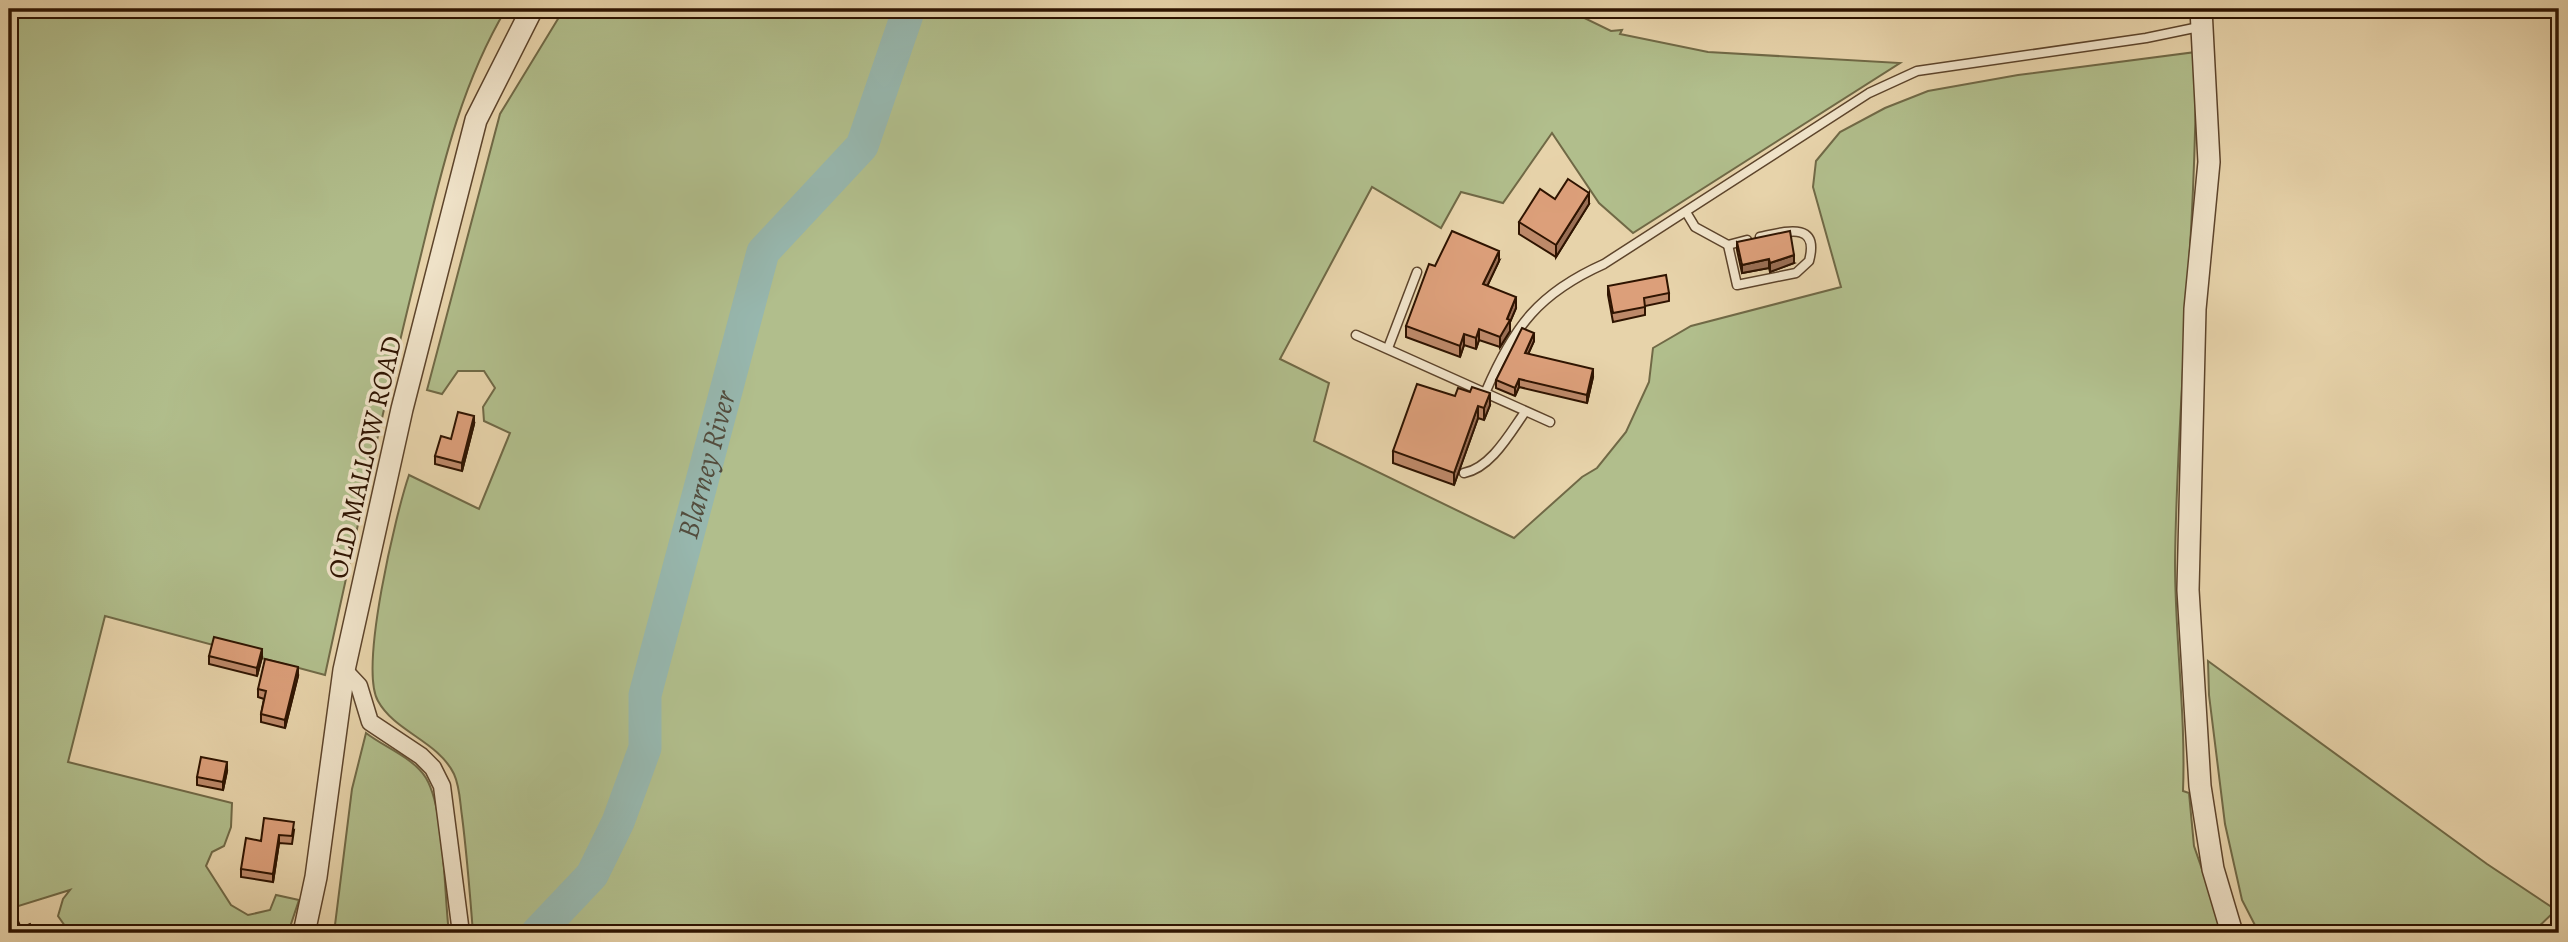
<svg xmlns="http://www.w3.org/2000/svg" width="2568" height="942" font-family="Alegreya,serif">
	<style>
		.green { fill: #b1be8c; stroke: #706946; stroke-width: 2 }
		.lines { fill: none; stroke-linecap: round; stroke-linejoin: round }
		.river { stroke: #97b7ae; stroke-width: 33 }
		.service-casing { stroke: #5d442b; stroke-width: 11 }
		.minor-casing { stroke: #5d442b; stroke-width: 19 }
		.tertiary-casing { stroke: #5d442b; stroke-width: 24 }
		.service { stroke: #efe2c8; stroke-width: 8 }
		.minor { stroke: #efe2c8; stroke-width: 16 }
		.tertiary { stroke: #efe2c8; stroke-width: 21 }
		.wall { fill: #bd8969; stroke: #2f1401; stroke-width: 2 }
		.shaded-wall { fill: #9a6f55; stroke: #2f1401; stroke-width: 2 }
		.building { fill: #dc9f7a; stroke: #2f1401; stroke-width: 2 }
		.labels { text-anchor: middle; stroke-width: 7; stroke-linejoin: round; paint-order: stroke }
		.street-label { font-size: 28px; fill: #2f1401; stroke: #efe2c8 }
		.water-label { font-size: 30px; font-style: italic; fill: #534d3e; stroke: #efe2c8 }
	</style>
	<rect width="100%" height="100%" fill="#e7d3aa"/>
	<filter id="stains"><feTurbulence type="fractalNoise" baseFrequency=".00286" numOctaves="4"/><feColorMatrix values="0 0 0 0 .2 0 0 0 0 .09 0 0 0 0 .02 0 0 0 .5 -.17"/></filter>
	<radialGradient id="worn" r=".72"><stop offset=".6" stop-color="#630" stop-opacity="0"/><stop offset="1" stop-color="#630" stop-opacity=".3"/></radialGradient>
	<g class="green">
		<path d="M9,9H506C457,91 439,183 416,275C383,408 354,541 325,675L105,616L68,762L232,803L231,827L224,846L212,852L206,866L231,905L248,915L270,910L276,895L299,900L288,933L82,931L65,926L58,916L63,899L70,890L9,909Z"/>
		<path d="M564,9H903L859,145L786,227L790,223L799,226L864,157L917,9H1566L1611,31L1622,30L1620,34L1708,52L1900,63L1633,233L1599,203L1552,133L1503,203L1461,192L1441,228L1372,187L1280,359L1329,383L1314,441L1514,538L1582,477L1597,468L1626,432L1649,382L1653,348L1691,326L1841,287L1813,187L1816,161L1840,132L1885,108L1928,91L2018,75L2196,52C2197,222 2177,392 2175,563C2175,639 2186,715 2183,791L2189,793L2194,846L2224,933H537L583,885L618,822L644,749L635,753C629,777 597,850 583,868C565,891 544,913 523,933H473C470,894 467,855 462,816C460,803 460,787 454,774C438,741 395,732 378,701C359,668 396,513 409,475L479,509L510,433L484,421L483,407L495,388L484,371H458L442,394L427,390L500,114Z"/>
		<polygon points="2208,661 2487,864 2556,910 2532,933 2259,933 2242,900 2225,824 2209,695"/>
		<path d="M366,733C384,747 414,758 426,778C445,810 444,894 449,933H334L352,789Z"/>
	</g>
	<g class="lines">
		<path class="river" id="s1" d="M537,933L592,875L618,822L645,748V695L763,252L862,146L909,9"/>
		<g class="service-casing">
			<g id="service">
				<polyline points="1686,212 1695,227 1728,245 1747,240"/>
				<path d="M1728,245L1737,285L1796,273L1809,261C1820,220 1784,232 1760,237"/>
				<polyline points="1356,335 1550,422"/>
				<polyline points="1388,348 1417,272"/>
				<path d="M1486,391C1514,326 1539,293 1604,264L1869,93L1917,71L2146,38L2199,27"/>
				<path d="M1464,473C1491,468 1510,433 1525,412"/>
			</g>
		</g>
		<g class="minor-casing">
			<polyline id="minor" points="344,670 359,686 370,722 421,756 433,768 442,786 461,933"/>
		</g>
		<g class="tertiary-casing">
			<g id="tertiary">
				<polyline points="2201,9 2209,162 2195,309 2188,590 2200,786 2213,869 2232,933"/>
				<polyline points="304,933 316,877 344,670 402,409 476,120 532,9"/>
			</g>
		</g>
		<use href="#service" class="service"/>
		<use href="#minor" class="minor"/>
		<use href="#tertiary" class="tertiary"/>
	</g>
	<g class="wall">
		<polygon points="1555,199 1589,204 1556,257 1519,234 1519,222"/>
		<polygon points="1737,242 1794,263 1770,272 1769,268 1742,273 1737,250"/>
		<polygon points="1499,261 1487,286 1516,308 1510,322 1510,331 1500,347 1479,340 1476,349 1464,345 1460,357 1406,337 1406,326"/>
		<polygon points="1608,286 1669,293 1669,301 1645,306 1645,315 1613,322 1608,295"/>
		<polygon points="1534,341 1528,354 1593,377 1587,403 1519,387 1515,396 1496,388 1496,380"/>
		<polygon points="1455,396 1490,405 1484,420 1478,418 1454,485 1393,463 1393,451"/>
		<polygon points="474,424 462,471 435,464 435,456 451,439"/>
		<polygon points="209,656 262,657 257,676 209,664"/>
		<polygon points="298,676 285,728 261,722 261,714 264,699 258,697 258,689"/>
		<polygon points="227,771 223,790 197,785 197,777"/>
		<polygon points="294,830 292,844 279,843 273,882 241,877 241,869 261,841"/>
	</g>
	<g class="shaded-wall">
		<polygon points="1589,193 1589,204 1556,257 1556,245"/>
		<polygon points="1499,251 1499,261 1483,295 1483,284"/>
		<polygon points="1794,255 1794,263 1770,272 1770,263"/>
		<polygon points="1769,259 1769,268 1742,273 1742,265"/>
		<polygon points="1516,297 1516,308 1510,322 1510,331 1500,347 1500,337"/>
		<polygon points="1479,329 1479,340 1476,349 1476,338"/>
		<polygon points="1534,333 1534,341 1525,361 1525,353"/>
		<polygon points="1464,334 1464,345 1460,357 1460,346"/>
		<polygon points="1593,369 1593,377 1587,403 1587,395"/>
		<polygon points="1519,379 1519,387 1515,396 1515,388"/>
		<polygon points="1490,393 1490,405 1484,420 1484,408"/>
		<polygon points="1478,406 1478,418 1454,485 1454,473"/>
		<polygon points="474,416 474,424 462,471 462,463"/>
		<polygon points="262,649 262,657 257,676 257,668"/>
		<polygon points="298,667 298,676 285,728 285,720"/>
		<polygon points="227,762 227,771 223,790 223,782"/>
		<polygon points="279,835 279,843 273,882 273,874"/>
	</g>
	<g class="building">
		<polygon points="1568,179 1589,193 1556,245 1519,222 1540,189 1555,199"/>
		<polygon points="1452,231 1499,251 1483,284 1516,297 1507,319 1510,320 1500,337 1479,329 1476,338 1464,334 1460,346 1406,326 1429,264 1435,266"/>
		<polygon points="1790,231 1794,255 1770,263 1769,259 1742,265 1737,242"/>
		<polygon points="1666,275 1669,293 1644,298 1645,307 1613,313 1608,286"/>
		<polygon points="1522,328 1534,333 1525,353 1593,369 1587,395 1519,379 1515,388 1496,380"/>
		<polygon points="1417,384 1455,396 1458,388 1470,392 1472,387 1490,393 1484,408 1478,406 1454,473 1393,451"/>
		<polygon points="458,412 474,416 462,463 435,456 441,436 451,439"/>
		<polygon points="214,637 262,649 257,668 209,656"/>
		<polygon points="265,659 298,667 285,720 261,714 266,691 258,689"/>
		<polygon points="201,757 227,762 223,782 197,777"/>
		<polygon points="264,818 294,822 292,836 279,835 273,874 241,869 246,838 261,841"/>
		<polygon points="17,919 21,928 30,924 34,933 9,933 9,923"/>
	</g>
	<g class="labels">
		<g class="street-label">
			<text transform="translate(364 457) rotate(-77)" y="10">OLD MALLOW ROAD</text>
		</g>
		<g class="water-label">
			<text dy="10" stroke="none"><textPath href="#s1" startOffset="509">Blarney River</textPath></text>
		</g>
	</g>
	<rect width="2568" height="942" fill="none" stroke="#e7d3aa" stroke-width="35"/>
	<rect x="10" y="10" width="2547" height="921" fill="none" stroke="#2f1401" stroke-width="3.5"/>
	<rect x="18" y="18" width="2533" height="907" fill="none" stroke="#2f1401" stroke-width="2"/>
	<rect width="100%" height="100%" filter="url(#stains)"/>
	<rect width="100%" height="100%" fill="url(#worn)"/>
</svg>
